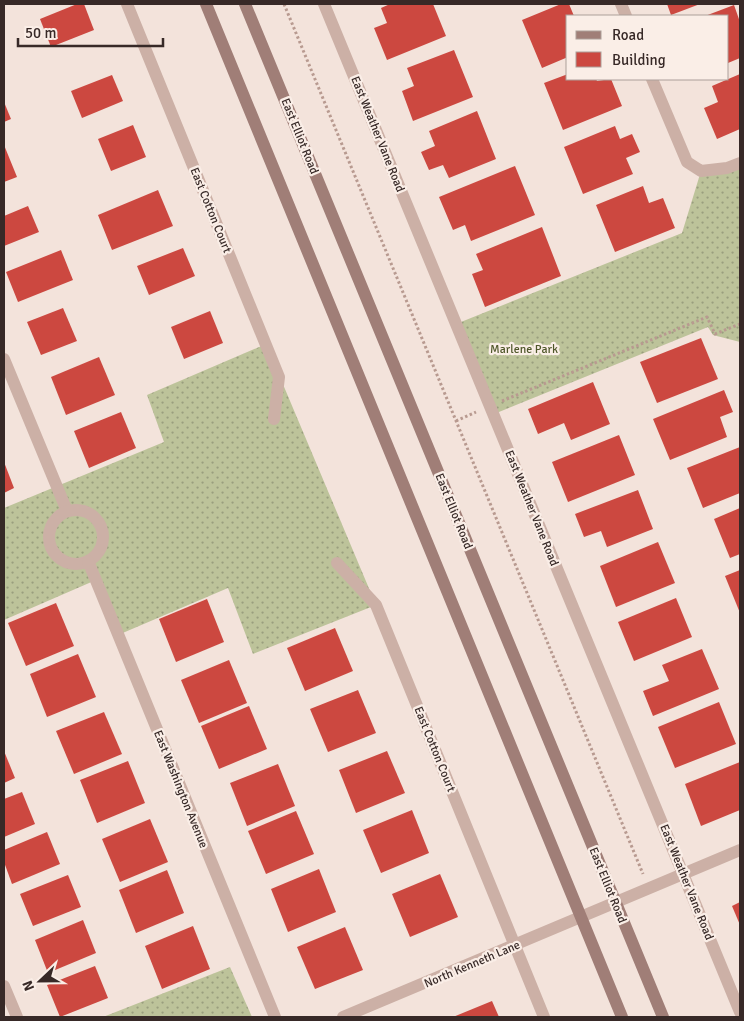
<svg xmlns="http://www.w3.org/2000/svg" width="744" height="1021" font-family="Signika,sans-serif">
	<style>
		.grass { fill: url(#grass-dots) }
		.building { fill: #cc4840 }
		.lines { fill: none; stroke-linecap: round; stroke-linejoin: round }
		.path { stroke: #b89a90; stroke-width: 3; stroke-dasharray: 2.5 2.5; stroke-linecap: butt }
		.minor { stroke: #ccb0a6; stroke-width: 12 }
		.secondary { stroke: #a07e77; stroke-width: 12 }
		.labels { text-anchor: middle; stroke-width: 4.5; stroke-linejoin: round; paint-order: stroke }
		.street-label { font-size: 12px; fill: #372927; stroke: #faeee7 }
		.park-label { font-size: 12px; fill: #4f572a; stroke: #faeee7 }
	</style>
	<defs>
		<pattern id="grass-dots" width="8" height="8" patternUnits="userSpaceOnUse" patternTransform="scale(1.25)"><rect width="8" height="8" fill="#bdc39a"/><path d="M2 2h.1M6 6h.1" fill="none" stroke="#9a9e7e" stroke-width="1.8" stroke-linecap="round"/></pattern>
	</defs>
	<rect width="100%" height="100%" fill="#f3e3db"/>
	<g class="grass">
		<polygon points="740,163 740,342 713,335 708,327 494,414 456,324 682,233 701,171"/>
		<polygon points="266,344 376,605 253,654 228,588 118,635 96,580 4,620 4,508 164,442 147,395"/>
		<polygon points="230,967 252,1017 103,1017"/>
	</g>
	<g class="building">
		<polygon points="77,4 84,4 94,30 51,47 40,19"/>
		<polygon points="390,4 433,4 446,36 387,60 374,28 387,23 381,8"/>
		<polygon points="561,4 569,4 574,16 568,16 568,57 542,68 522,20"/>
		<polygon points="667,4 700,4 671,15"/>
		<polygon points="734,5 740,22 740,58 728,63 728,16 705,16"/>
		<polygon points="454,50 473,97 413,121 402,91 414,86 407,68"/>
		<polygon points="568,74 568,79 596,79 597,81 611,79 622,106 563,130 544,83"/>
		<polygon points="740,74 740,129 717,139 704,108 718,102 712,86"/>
		<polygon points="112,75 123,101 82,118 71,91"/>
		<polygon points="4,102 11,119 4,122"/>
		<polygon points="477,111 496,159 449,178 443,165 429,170 421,152 435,146 429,131"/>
		<polygon points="133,125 146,157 111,171 98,139"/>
		<polygon points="615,126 620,139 632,134 640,152 626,158 633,174 583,194 564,147"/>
		<polygon points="4,145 17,177 4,182"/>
		<polygon points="515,166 535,215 471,241 465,225 453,230 439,197"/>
		<polygon points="643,186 649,203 663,198 675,228 615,252 596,205"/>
		<polygon points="158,190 173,226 112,250 98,215"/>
		<polygon points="28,206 39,232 4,246 4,216"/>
		<polygon points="542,227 561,276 485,307 472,274 483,270 476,254"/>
		<polygon points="183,248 195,276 149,295 137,266"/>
		<polygon points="61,250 73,280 18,302 6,272"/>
		<polygon points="63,308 77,341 41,355 27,322"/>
		<polygon points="210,311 223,343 184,359 171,327"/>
		<polygon points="701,338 718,379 657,403 640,362"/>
		<polygon points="99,357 115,395 66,415 51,377"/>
		<polygon points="593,382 610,424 571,440 564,423 538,434 528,409"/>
		<polygon points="724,390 733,412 720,417 727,437 670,460 653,419"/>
		<polygon points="121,412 136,448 89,468 74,431"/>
		<polygon points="619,435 635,475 568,502 552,462"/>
		<polygon points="740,447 740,493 703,508 687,468"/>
		<polygon points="4,462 14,488 4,493"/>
		<polygon points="638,490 653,529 607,547 601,531 584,537 575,514"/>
		<polygon points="740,508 740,554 730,558 714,519"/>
		<polygon points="658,542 675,583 616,607 600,566"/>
		<polygon points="740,570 740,613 725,576"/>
		<polygon points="676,598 692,637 634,661 618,622"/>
		<polygon points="207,599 224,642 176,662 159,619"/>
		<polygon points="56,603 74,646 26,666 8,623"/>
		<polygon points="335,628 353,671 305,691 287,648"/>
		<polygon points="702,649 719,689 653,716 643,691 669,681 662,665"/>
		<polygon points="78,654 96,697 47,717 30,674"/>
		<polygon points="229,660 247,703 199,723 181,680"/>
		<polygon points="358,690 376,733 328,752 310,709"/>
		<polygon points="719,702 736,744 675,768 658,727"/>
		<polygon points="249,706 267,749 219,769 201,726"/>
		<polygon points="104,712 122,754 74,774 56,731"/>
		<polygon points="4,751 15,778 4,783"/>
		<polygon points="387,751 405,793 356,813 339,770"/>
		<polygon points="128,761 145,803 97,823 80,780"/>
		<polygon points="740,762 740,810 701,826 685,784"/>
		<polygon points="278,764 295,806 247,826 230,783"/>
		<polygon points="22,792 35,824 4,837 4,799"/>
		<polygon points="412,810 429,853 381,873 363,830"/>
		<polygon points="296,811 314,854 266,874 248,831"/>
		<polygon points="150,819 168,862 120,882 102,839"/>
		<polygon points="47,832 60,864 12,884 4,862 4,850"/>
		<polygon points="319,869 336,912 288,932 271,889"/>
		<polygon points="167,870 184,913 136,933 119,890"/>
		<polygon points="440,874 458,917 410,937 392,894"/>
		<polygon points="68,875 81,907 33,926 20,894"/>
		<polygon points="740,902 740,925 732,906"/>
		<polygon points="83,920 96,953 48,973 35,940"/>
		<polygon points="193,926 210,969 162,989 145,946"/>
		<polygon points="345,927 363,970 315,989 297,947"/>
		<polygon points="95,966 108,998 60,1017 47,985"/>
		<polygon points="492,1001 499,1017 453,1017"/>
	</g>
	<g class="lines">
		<g class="path">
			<polyline points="284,4 643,874"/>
			<polyline points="502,401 707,317 715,334 740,324"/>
			<polyline points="456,421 476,412"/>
		</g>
		<g class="minor">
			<polyline points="127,4 279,377 274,419"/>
			<polyline points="324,4 740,1012"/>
			<polyline points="621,4 626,16"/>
			<polyline points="652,79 687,162 701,171 727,168 740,163"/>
			<polyline points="4,359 67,511"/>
			<circle cx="76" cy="537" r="27"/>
			<polyline points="88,561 275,1017"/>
			<polyline points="337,563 376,605 544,1017"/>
			<polyline points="4,986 17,1017"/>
			<polyline points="343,1017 740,850"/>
		</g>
		<g class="secondary">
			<polyline points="206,4 622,1017"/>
			<polyline points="245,4 663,1017"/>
		</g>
	</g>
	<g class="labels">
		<g class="street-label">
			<text transform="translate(378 134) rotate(68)" y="4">East Weather Vane Road</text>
			<text transform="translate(300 136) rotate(68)" y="4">East Elliot Road</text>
			<text transform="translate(211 210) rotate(68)" y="4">East Cotton Court</text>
			<text transform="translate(532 508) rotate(68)" y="4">East Weather Vane Road</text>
			<text transform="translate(454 511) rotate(68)" y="4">East Elliot Road</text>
			<text transform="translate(435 749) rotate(68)" y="4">East Cotton Court</text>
			<text transform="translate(181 789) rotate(68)" y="4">East Washington Avenue</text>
			<text transform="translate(687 882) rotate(68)" y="4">East Weather Vane Road</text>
			<text transform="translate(608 885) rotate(68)" y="4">East Elliot Road</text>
			<text transform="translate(472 964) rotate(-23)" y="4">North Kenneth Lane</text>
		</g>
		<g class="park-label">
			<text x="524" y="353">Marlene Park</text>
		</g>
	</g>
	<rect width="744" height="1021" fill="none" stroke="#372927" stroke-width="10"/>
	<rect x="566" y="15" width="162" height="65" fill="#faeee7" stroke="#ac9f9a"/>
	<rect x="576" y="31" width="25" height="8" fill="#a07e77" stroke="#ac9f9a"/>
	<text x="612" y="40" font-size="15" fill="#372927">Road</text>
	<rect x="576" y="52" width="25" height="15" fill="#cc4840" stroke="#ac9f9a"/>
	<text x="612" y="65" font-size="15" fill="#372927">Building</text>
	<g transform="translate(40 981) rotate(248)" stroke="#faeee7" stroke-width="4" paint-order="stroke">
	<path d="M0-4L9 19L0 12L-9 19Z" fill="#372927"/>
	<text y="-8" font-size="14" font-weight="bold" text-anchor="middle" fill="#372927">N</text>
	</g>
	<path d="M18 38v8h145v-8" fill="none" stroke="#372927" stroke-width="2.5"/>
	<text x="25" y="38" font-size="15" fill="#372927" stroke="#faeee7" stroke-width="4" paint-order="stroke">50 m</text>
</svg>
